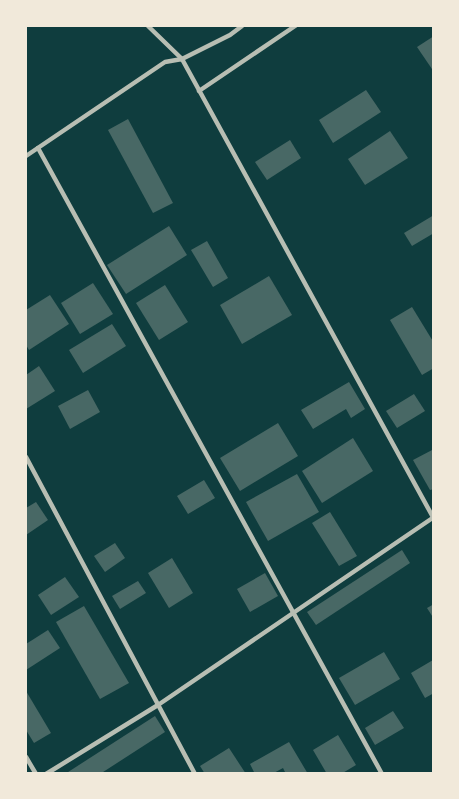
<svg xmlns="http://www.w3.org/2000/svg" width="459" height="799" font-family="Lato,sans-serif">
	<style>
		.building { fill: #486865 }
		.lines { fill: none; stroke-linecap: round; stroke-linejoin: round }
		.service { stroke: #b8beb3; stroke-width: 4.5 }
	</style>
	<rect width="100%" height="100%" fill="#0f3d3e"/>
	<g class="building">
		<polygon points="434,36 434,72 417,47"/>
		<polygon points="366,90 381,112 333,143 319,120"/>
		<polygon points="128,119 173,203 153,213 108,130"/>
		<polygon points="390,131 408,158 365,185 348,159"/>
		<polygon points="290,140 301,158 267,180 255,162"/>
		<polygon points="434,215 434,233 412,246 404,233"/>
		<polygon points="169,226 187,255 126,294 107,265"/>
		<polygon points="207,241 228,278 213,287 191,250"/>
		<polygon points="269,276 292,315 242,344 220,305"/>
		<polygon points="93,283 113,314 80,334 61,303"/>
		<polygon points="165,285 188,322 159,340 136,303"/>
		<polygon points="50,295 69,324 29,350 26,345 26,310"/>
		<polygon points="412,307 434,343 434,368 422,375 390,320"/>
		<polygon points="112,324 126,346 83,373 69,350"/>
		<polygon points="39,366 55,391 26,409 26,375"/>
		<polygon points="349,382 365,409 351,418 346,409 313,429 301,410"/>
		<polygon points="88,390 100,412 70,429 58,406"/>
		<polygon points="414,394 425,411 397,428 386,411"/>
		<polygon points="278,423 298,456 240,491 220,458"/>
		<polygon points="353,438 373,471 322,503 302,471"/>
		<polygon points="434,449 434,489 430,490 413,460"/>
		<polygon points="297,474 319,512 268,541 246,502"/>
		<polygon points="204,480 215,498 188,514 177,496"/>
		<polygon points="36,502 48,520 26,535 26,508"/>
		<polygon points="330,512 357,556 339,566 312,523"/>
		<polygon points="115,543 125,558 105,572 94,556"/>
		<polygon points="402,550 410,563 316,625 307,612"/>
		<polygon points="172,558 193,593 169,608 148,573"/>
		<polygon points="265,573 278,596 250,612 237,589"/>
		<polygon points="65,577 79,597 51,615 38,595"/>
		<polygon points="138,581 146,593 120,609 112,596"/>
		<polygon points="434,604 434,619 427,608"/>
		<polygon points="84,606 129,683 100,699 56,622"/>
		<polygon points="48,630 60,648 26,670 26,644"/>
		<polygon points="384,652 400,679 355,705 339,678"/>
		<polygon points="433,660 434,693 425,698 411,673"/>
		<polygon points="26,691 51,733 34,743 26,730"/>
		<polygon points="393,711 404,728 375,745 365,728"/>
		<polygon points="155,716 165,732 100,774 65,774"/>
		<polygon points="338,735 356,765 341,774 327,774 313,750"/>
		<polygon points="289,742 308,774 286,774 283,768 272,774 255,774 250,764"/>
		<polygon points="229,748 246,774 205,774 200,766"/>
	</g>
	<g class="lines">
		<g class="service">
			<polyline points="148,26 182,59 230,35 242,26"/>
			<polyline points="199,91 295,26"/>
			<polyline points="38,148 382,774"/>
			<polyline points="26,156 165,62 182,59 434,519"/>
			<polyline points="26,457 195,774"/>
			<polyline points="26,757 36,774"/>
			<polyline points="46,774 158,705 434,517"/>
		</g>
	</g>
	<rect width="459" height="799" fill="none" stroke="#f1e9da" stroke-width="54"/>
</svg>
